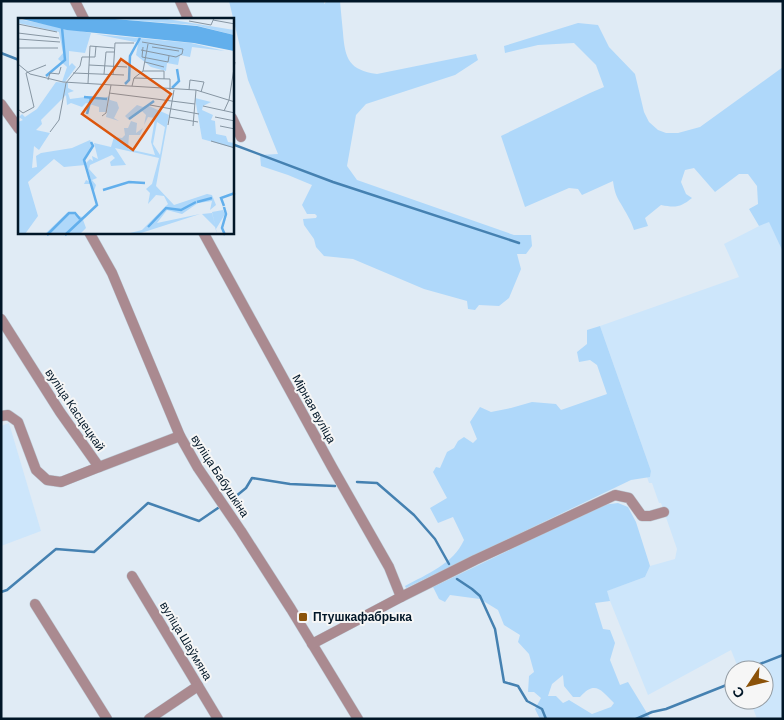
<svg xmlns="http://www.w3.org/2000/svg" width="784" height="720" font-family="Barlow,sans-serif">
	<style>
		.built { fill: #cde6fb }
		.green { fill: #afd8fa; fill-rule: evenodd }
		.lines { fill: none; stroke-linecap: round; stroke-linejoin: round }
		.stream { stroke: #4581b1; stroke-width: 2.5 }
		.minor-casing { stroke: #bcc9d4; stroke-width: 11 }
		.minor { stroke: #aa8a90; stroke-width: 10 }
		.poi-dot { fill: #8b5209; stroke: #f6f6f6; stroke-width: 2 }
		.labels { text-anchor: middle; stroke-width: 4; stroke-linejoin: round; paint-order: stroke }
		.street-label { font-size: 12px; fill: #011627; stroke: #f6f6f6 }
		.poi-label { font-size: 12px; font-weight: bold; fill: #011627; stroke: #f6f6f6; text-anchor: start }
		.inset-river { fill: none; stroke: #62afec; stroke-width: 2.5 }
		.inset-road { fill: none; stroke: #8796a3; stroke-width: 1 }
		.view { fill: #dc560d; fill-opacity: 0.15; stroke: #dc560d; stroke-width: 2.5 }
		.inset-edge { fill: none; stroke: #011627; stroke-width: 2.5 }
	</style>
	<rect width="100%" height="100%" fill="#e0ebf5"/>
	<g class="built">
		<polygon points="769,221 783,252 783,719 757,719 750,700 764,700 764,670 739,670 731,650 648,695 606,591 645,577 650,566 675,559 677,549 661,503 659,503 652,483 649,483 647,477 650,476 651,471 600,326 739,277 724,244"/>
		<polygon points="9,423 41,531 1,546 1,426"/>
	</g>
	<g class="green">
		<path d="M229,1H324V4L327,1H340C341,12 342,23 343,33C345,59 349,70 377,74L476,54L478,60L455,75L366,104L356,115L347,166L357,180L514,235H531L532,246L526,254H517L521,269L509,298L499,306L479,305L475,310L468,309L467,301L424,289L353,259L324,256L316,247L314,239L304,225L303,219L316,218L317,216L315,214H307L302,205L312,185L288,175L261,166L260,155L278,154L248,80Z"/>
		<path d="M578,23L598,25L609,47L635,74L644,112L649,122L658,130L666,133H678L700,127L783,67V252L769,222L759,226L749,209L758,204L757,186L748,174H739L715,192L694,168L685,170L681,182L686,194L692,198C681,207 676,208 661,205L645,218L648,226L634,230C631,220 626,213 621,204C616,197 614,189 613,181L582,195L578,189L569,188L525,207L501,136L590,93L604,87L596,65L574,43L538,45L505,53L504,46Z"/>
		<path d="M600,326L651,471L650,477L631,480L406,588L405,586C427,574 453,564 464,540L453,517L438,523L430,508L447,498L433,472L436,467L440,468L447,452L454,448L458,441L464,437L473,443L477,439L470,422L480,407L491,412L511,408L532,402L556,404L561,410L607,394L597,365L590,360L579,362L577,352L587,344V330Z"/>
		<path d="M618,503L628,507L636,522L650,566L645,577L607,591L610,601L595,603L603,629L610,630L615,643L610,660L620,685L628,682L650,718L649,719H540L535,709L541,698L534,692H528L529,676L534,672L529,654L518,642L520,635L504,625L498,610L480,599L450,595L445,602L439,599L433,587L602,505ZM563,675L564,686L573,697H580C595,680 601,690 614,703L611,707L592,714L569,700L563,703L556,696H548L552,684Z"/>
	</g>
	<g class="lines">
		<g class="stream">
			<polyline points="1,53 19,60"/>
			<polyline points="232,144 333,182 519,243"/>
			<polyline points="357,482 377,483 414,515 435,539 449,564"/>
			<polyline points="235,497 246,488 252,478 290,484 335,486"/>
			<polyline points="457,579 472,589 480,596 495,629 504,682 518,686 527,701 542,709 546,719"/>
			<polyline points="1,592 7,590 56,549 94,552 148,503 199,521 218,508"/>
			<polyline points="760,664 783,655"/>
			<polyline points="636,719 652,712 666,709 724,686 734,680"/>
		</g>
		<g class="minor-casing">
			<g id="minor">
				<polyline points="75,1 84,19"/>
				<polyline points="180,1 188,19"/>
				<polyline points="1,104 19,129"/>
				<polyline points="232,118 241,137"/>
				<polyline points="89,232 112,273 180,436 198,468 241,531 291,609 358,719"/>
				<polyline points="203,232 332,467 389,567 401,597"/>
				<polyline points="1,319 60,412 99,467 180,436"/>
				<polyline points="1,416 8,415 18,422 36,470 47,480 61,482 99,467"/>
				<polyline points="132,576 218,719"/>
				<polyline points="35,604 107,719"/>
				<polyline points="312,644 401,597 475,560 615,495 629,498 642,516 650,516 664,512"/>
				<polyline points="149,719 198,686"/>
			</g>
		</g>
		<use href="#minor" class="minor"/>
	</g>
	<rect class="poi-dot" x="298" y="612" width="10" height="10" rx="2.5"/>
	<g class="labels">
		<g class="street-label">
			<text transform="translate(314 409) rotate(61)" y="4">Мірная вуліца</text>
			<text transform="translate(75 410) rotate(56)" y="4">вуліца Касцецкай</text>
			<text transform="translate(220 476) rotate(57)" y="4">вуліца Бабушкіна</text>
			<text transform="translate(186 641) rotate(59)" y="4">вуліца Шаўмяна</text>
		</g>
		<g class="poi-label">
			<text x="313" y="621">Птушкафабрыка</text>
		</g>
	</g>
	<g transform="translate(18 18)">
		<rect width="216" height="216" fill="#e0ebf5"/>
		<path d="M85,0H143L216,12V17L177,7ZM0,1L73,15L67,35L51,33V48L54,45L58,49L47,64H44L49,49L40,41L45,35L41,14L0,5ZM77,16L173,25L207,33L174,29L172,39L162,37L160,47L149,45L148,53L133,49L118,37L121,21L117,24ZM38,64L50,65V70L56,73L50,75L52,81L75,78L83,82L91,78L88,94H81V89L68,85L64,89L53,85L49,87L48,77L23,102L24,106L18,112L32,115L21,132L16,128L14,150L19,149L18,138L23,135L54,130L72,122L75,128L67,140V147L46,149L36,141L10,164L20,198L7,216H0V104L5,102L1,99L4,96L7,99L19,91ZM92,76V82L99,84L101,90L96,100L101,103L88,99ZM177,80L193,84L185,88L184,92L195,97L193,102L197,103L198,116L208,118L210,124L216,125V130L184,121ZM119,87L125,89L129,87L151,97L138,168L156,187L189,176L194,177L198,187L192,192L194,183L180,185L164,196L149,192L139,205L182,196L120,216H108L124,212L150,186L146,178L138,177L130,186L132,175L128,171L134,166L141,140L97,130L108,147L93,148L92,144L97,140L94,137L72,147L71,151L79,160L74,162L78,167L76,173L72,166H66L68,162L74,165L68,145L72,141L75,143L74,138L80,141L76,125L93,129L96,119L104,120L107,117L106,110H110L113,103L119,105L118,115L125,110L122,117H111L110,131L137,137L133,124L137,100L130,99L126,107L128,97L124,93L111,102L107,98ZM139,104L147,109L142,137L135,126ZM205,192L207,196L198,211L199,216L197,209L184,196L194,195L197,207L194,194ZM50,194L64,199L68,210L62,216H27Z" fill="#afd8fa" fill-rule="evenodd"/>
		<path d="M0,0H85L179,8L216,17V33L176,25L49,12Z" fill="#62afec"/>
		<path class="inset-river" d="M28,58L47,42L44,10M107,66L111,62L112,38L122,20M154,70L161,63L159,51M66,79L89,81M69,96L73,80M111,101L136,83M85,172L111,164L127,165M179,184L194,180M206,188L203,180L217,175M206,189L208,196L204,210L207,217M130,209L148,190L163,192L178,184M29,217L51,195H57L62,201M47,217L79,187L66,142L75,128L73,124"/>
		<path class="inset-road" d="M195,2L217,6M171,3L193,7L196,0M0,6L39,14M0,15L41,20M0,21L42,24M124,24L165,31L164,36M125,29L124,39L150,44L151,38M134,29L161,33M0,30H40M123,32L158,39L164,36M127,44L146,49M0,46L12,56L45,64L178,72L217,84M71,47L72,28L96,30M125,53L130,26M55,55L106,57M86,56L88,34H96M95,57L97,25H116M116,60L125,53H146V61M30,62L32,55L41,56L43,49M70,65L71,47L109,49M114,68L116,60L152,61V72M171,72L172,62L186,64L183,74M91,75L177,86M132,87L181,96M185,88L217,95M1,92L5,95L16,89L8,55L28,47M206,93L211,82L217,44M84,98L88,95L93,67M151,99L180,104M197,99L217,103M150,107L156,72M175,108L178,72M202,108L217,111M32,114L41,102L48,65L62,48L64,39H77L78,28M193,123L217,130"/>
		<path class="view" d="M103,41L153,76L115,132L64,96Z"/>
		<rect width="216" height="216" class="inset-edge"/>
	</g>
	<rect width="784" height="720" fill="none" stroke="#011627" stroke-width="5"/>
	<g transform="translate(749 685) rotate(235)"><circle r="24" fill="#f6f6f6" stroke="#949ca3"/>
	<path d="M0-4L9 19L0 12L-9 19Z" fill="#8b5209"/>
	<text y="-8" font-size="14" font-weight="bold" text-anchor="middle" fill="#011627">С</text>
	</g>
</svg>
